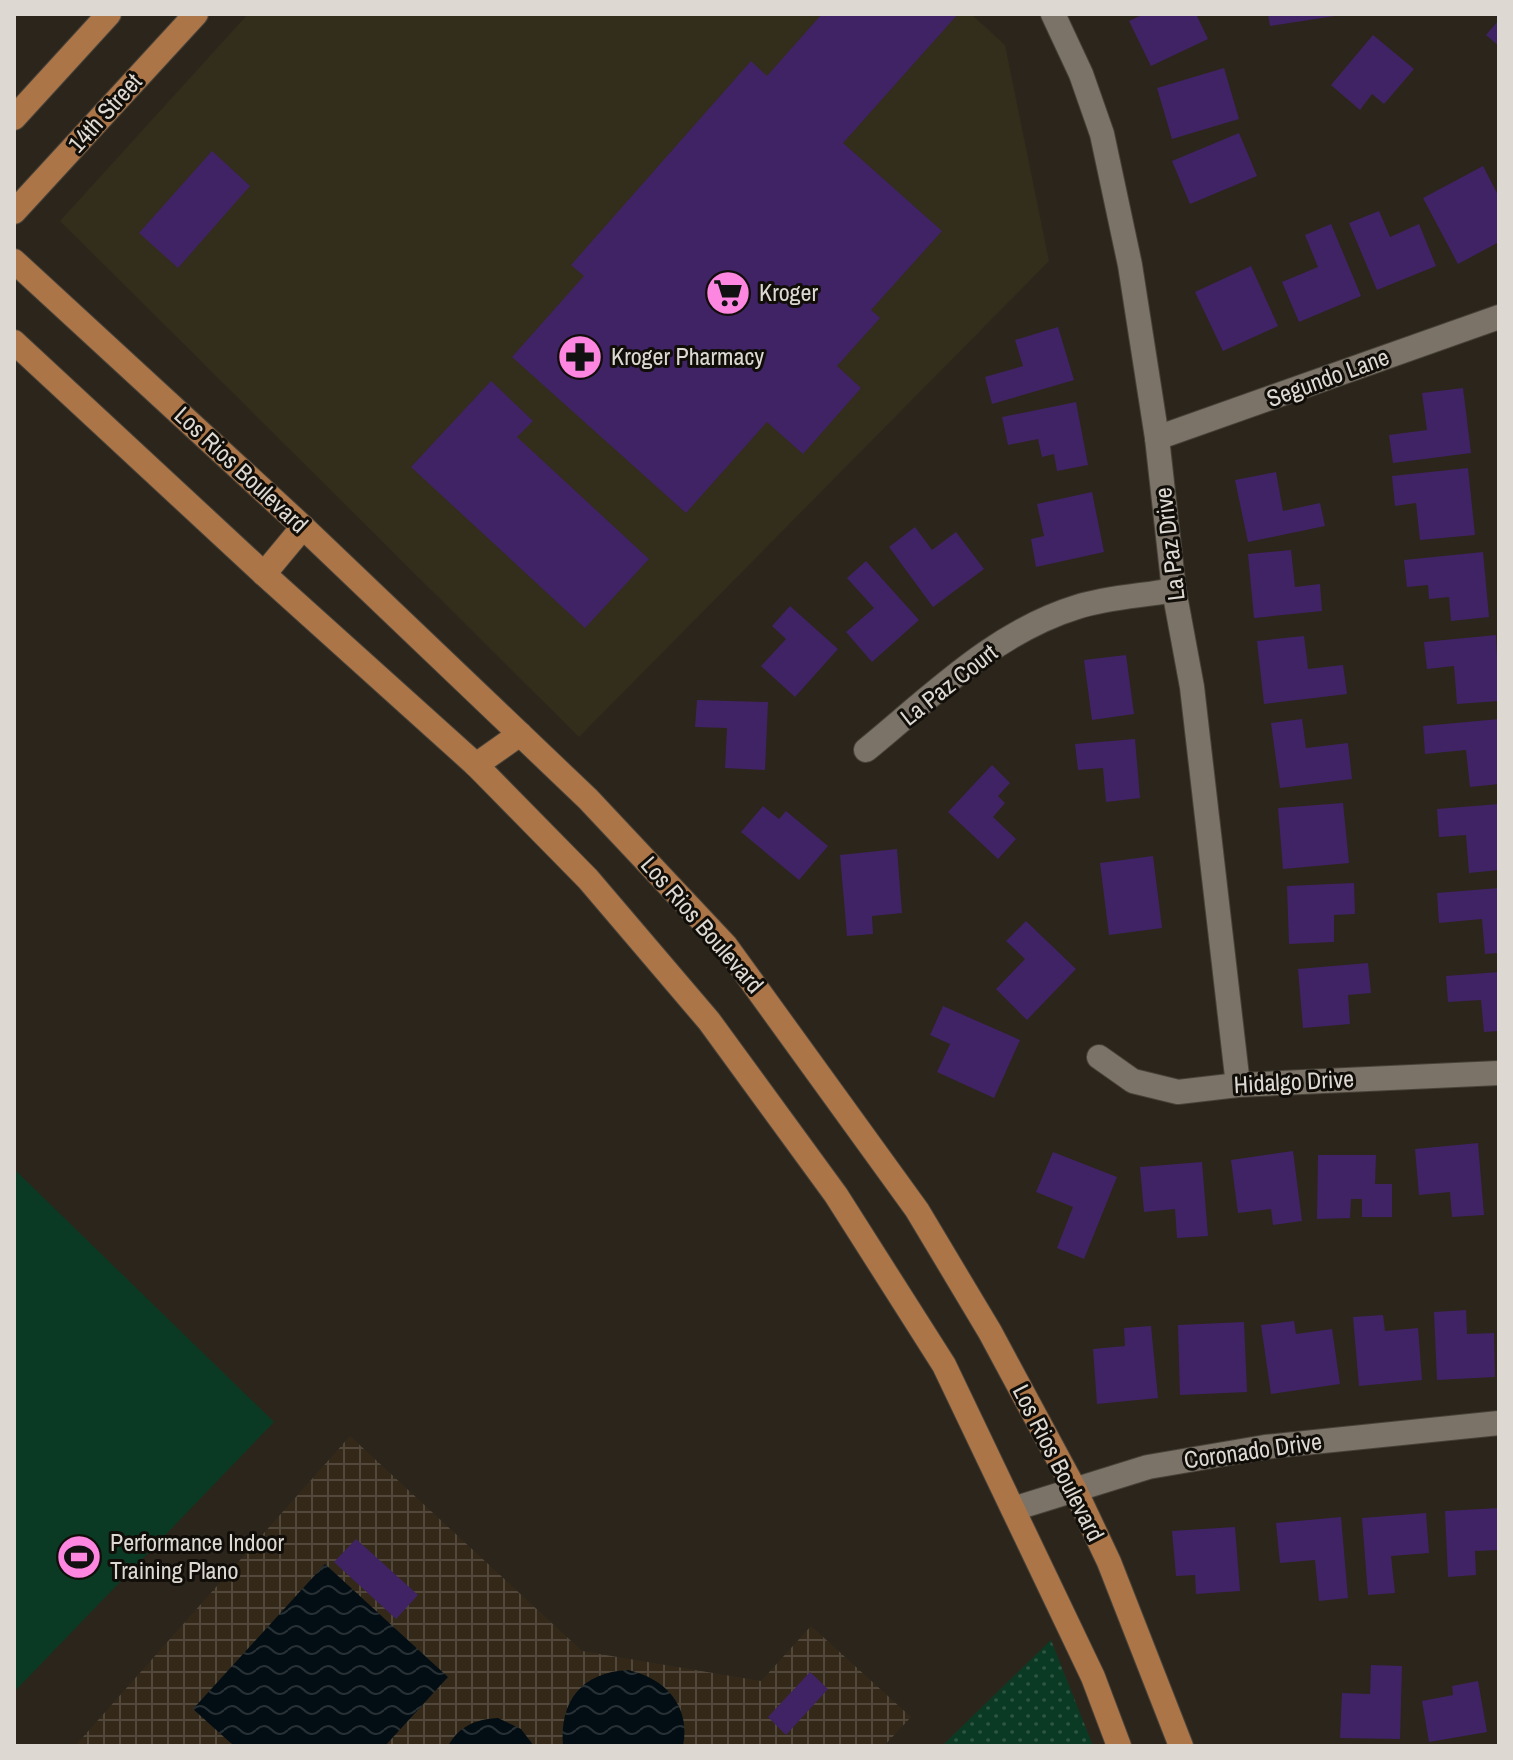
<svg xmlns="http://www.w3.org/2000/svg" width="1513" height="1760" font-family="'Archivo Narrow',sans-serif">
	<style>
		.commercial { fill: #332d1c }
		.industrial { fill: url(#industrial-grid) }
		.grass { fill: url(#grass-dots) }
		.pitch { fill: #0b3a24 }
		.water { fill: url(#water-waves) }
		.building { fill: #402364 }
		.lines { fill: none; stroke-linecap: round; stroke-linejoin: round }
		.minor-casing { stroke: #48433a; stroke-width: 26 }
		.major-casing { stroke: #48433a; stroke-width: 26 }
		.minor { stroke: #7b7367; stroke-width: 24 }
		.major { stroke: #ac7548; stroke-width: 24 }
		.labels { text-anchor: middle; stroke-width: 6; stroke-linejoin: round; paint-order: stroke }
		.street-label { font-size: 24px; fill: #ddd9d2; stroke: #110e0a }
		.poi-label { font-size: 24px; fill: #ddd9d2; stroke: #110e0a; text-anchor: start }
	</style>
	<defs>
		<pattern id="industrial-grid" width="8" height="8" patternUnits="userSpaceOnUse" patternTransform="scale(2)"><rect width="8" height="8" fill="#342919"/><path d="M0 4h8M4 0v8" fill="none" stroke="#51473a"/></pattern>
		<pattern id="grass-dots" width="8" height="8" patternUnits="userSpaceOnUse" patternTransform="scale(2)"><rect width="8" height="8" fill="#0b3a24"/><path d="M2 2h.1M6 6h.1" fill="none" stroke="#2e5643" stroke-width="1.8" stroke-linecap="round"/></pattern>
		<pattern id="water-waves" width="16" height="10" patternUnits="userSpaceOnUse" patternTransform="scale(2)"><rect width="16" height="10" fill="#030e14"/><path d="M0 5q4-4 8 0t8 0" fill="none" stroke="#273035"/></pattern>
	</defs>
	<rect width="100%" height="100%" fill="#2c251b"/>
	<polygon class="commercial" points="248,14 971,14 1005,45 1049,261 579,737 60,221"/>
	<polygon class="industrial" points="350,1436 582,1651 761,1681 811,1626 911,1717 884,1746 75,1746"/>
	<polygon class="grass" points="1051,1640 1093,1746 942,1746"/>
	<polygon class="pitch" points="14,1169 274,1422 14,1692"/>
	<g class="water">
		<polygon points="325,1564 448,1677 385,1746 234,1746 193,1709"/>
		<path d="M628,1670C665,1678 691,1706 683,1746H563C559,1701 582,1672 628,1670Z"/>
		<path d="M498,1718L521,1729L534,1746H448C459,1726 476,1719 498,1718Z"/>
	</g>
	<g class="building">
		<polygon points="822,14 958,14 843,143 942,231 871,310 880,318 837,366 861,388 803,454 767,422 686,513 512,357 584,276 571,265 751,61 767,76"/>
		<polygon points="1144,14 1196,14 1208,39 1151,66 1129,21"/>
		<polygon points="1268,14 1335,14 1335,16 1270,26"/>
		<polygon points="1499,20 1499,46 1486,35"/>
		<polygon points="1373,35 1414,69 1384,104 1372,94 1360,110 1331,85"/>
		<polygon points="1224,68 1239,119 1172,139 1157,88"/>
		<polygon points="1239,133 1257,176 1190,204 1172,161"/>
		<polygon points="212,151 250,186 178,268 139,233"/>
		<polygon points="1483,166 1499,197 1499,242 1458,264 1423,198"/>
		<polygon points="1379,211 1390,237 1419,224 1436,266 1377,290 1349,223"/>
		<polygon points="1331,224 1361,296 1299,322 1282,282 1318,267 1305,235"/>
		<polygon points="1251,266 1278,326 1223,351 1195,292"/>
		<polygon points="1058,327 1074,380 992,404 985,377 1023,366 1015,340"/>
		<polygon points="491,381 533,421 517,437 649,559 585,628 411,467"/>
		<polygon points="1463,388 1471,453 1393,463 1389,435 1427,430 1422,393"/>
		<polygon points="1076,402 1088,465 1057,471 1054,454 1042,457 1038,439 1008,445 1002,417"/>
		<polygon points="1468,468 1475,535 1420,540 1416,503 1395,506 1392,476"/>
		<polygon points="1276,472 1283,511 1320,503 1325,526 1248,542 1235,480"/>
		<polygon points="1092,492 1104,552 1036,567 1031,539 1044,536 1037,504"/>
		<polygon points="915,527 932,550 956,532 984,569 933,607 889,547"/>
		<polygon points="1291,550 1295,587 1320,584 1322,611 1254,618 1248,554"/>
		<polygon points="1483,552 1489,617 1451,621 1449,597 1429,599 1428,585 1407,587 1404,560"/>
		<polygon points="866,561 919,620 872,662 846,632 874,608 847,578"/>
		<polygon points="790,606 838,649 795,697 761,666 786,639 772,626"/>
		<polygon points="1496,635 1499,701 1457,704 1454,666 1427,669 1424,642"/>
		<polygon points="1304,636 1308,669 1343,665 1347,694 1264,704 1257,641"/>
		<polygon points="1126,655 1134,714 1092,720 1084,660"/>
		<polygon points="697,700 768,702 765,770 725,768 727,728 695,727"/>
		<polygon points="1302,719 1306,748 1348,743 1352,779 1280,788 1271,723"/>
		<polygon points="1499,719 1499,784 1470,787 1466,750 1425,754 1423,726"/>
		<polygon points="1135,739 1140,798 1106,802 1103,768 1078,770 1075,744"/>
		<polygon points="992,765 1010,783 998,796 1005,803 993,817 1016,839 998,859 948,812"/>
		<polygon points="1343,803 1349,863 1283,869 1278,808"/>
		<polygon points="1499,804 1499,870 1469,873 1466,835 1439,837 1437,809"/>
		<polygon points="763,806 779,819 786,811 828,846 799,880 741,832"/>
		<polygon points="897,849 902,913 872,916 873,934 847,936 840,855"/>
		<polygon points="1153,856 1162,928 1109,935 1100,863"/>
		<polygon points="1354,883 1355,914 1334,915 1334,942 1289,944 1287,886"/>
		<polygon points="1499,888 1499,953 1485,954 1482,919 1439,923 1437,893"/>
		<polygon points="1026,921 1076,969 1027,1020 996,989 1025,959 1006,941"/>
		<polygon points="1368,963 1371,993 1348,995 1350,1024 1303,1028 1298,969"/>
		<polygon points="1499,972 1499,1031 1484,1032 1481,1000 1448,1002 1446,976"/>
		<polygon points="943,1006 1020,1040 994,1098 937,1072 950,1044 930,1035"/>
		<polygon points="1478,1143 1484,1215 1452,1217 1450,1192 1419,1195 1415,1149"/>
		<polygon points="1293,1151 1302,1221 1273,1225 1271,1209 1238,1213 1231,1160"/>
		<polygon points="1053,1152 1117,1177 1084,1259 1057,1248 1073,1207 1036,1192"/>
		<polygon points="1318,1155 1376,1155 1375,1184 1392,1184 1392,1217 1362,1217 1362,1199 1351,1199 1350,1218 1317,1219"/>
		<polygon points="1202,1162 1208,1236 1177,1238 1175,1209 1144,1212 1140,1167"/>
		<polygon points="1466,1310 1467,1334 1494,1333 1495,1377 1437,1380 1434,1312"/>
		<polygon points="1383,1315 1385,1331 1418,1328 1422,1380 1359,1386 1353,1317"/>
		<polygon points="1294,1321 1296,1334 1332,1329 1340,1384 1271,1394 1261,1325"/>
		<polygon points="1244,1322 1247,1392 1180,1395 1178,1325"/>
		<polygon points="1151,1326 1158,1398 1097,1404 1093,1349 1125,1346 1124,1328"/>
		<polygon points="1499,1508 1499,1550 1475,1551 1476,1575 1448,1577 1445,1511"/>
		<polygon points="1426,1513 1429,1553 1391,1556 1395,1593 1368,1595 1362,1518"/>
		<polygon points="1341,1517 1348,1598 1319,1601 1315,1560 1280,1563 1276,1523"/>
		<polygon points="1235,1527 1240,1591 1196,1594 1195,1575 1176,1576 1172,1531"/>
		<polygon points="356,1539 418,1595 396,1619 334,1562"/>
		<polygon points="1371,1665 1402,1666 1400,1739 1340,1738 1342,1693 1370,1694"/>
		<polygon points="810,1672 828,1689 786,1735 768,1717"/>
		<polygon points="1478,1681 1487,1732 1429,1742 1422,1701 1453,1695 1452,1686"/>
	</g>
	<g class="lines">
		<g class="minor-casing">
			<g id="minor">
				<polyline points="1053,14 1081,74 1102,134 1130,265 1157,438 1174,590 1192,687 1238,1085"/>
				<polyline points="1157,438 1499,317"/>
				<path d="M866,750C931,697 995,632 1077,607C1108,597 1142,596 1174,590"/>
				<polyline points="1099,1057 1133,1081 1178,1092 1238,1085 1499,1073"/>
				<polyline points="1013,1509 1148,1467 1265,1447 1499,1423"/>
			</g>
		</g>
		<g class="major-casing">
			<g id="major">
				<polyline points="14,118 109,14"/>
				<polyline points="14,212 196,14"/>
				<polyline points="14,261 303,527 588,799 726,946 917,1210 990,1332 1075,1490 1109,1562 1181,1746"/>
				<polyline points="14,342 264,574 476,765 588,879 709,1021 836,1195 944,1365 1093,1677 1119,1746"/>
				<polyline points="264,574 303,527"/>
				<polyline points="476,765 520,734"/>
			</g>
		</g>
		<use href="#minor" class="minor"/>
		<use href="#major" class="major"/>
	</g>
	<defs>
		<g id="supermarket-disc" transform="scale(2.3)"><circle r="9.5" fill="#fd86e1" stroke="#110e0a"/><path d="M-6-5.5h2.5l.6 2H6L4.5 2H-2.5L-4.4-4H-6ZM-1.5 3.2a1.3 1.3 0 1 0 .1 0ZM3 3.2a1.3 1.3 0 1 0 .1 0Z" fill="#111"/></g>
		<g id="pharmacy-disc" transform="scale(2.3)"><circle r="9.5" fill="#fd86e1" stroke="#110e0a"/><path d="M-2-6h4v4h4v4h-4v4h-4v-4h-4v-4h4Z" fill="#111"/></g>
		<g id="stadium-disc" transform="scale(2.3)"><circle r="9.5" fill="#fd86e1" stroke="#110e0a"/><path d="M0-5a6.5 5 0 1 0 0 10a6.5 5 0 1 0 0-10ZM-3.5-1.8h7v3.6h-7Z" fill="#111"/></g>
	</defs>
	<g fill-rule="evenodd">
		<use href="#supermarket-disc" x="728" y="293"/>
		<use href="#pharmacy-disc" x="580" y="357"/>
		<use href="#stadium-disc" x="79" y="1557"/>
	</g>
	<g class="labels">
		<g class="street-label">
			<text transform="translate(105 113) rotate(-48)" y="8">14th Street</text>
			<text transform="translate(1328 378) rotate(-20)" y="8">Segundo Lane</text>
			<text transform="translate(241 470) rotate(43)" y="8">Los Rios Boulevard</text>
			<text transform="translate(1170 544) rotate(-97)" y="8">La Paz Drive</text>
			<text transform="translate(949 685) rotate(-38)" y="8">La Paz Court</text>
			<text transform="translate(702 925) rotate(49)" y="8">Los Rios Boulevard</text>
			<text transform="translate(1294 1082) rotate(-3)" y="8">Hidalgo Drive</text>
			<text transform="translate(1253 1451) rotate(-8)" y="8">Coronado Drive</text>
			<text transform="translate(1058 1463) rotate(63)" y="8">Los Rios Boulevard</text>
		</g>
		<g class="poi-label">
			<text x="759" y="301">Kroger</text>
			<text x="611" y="365">Kroger Pharmacy</text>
			<text x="110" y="1551">Performance Indoor<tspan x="110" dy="28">Training Plano</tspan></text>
		</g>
	</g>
	<rect width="1513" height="1760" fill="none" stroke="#ddd9d2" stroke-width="32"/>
</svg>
